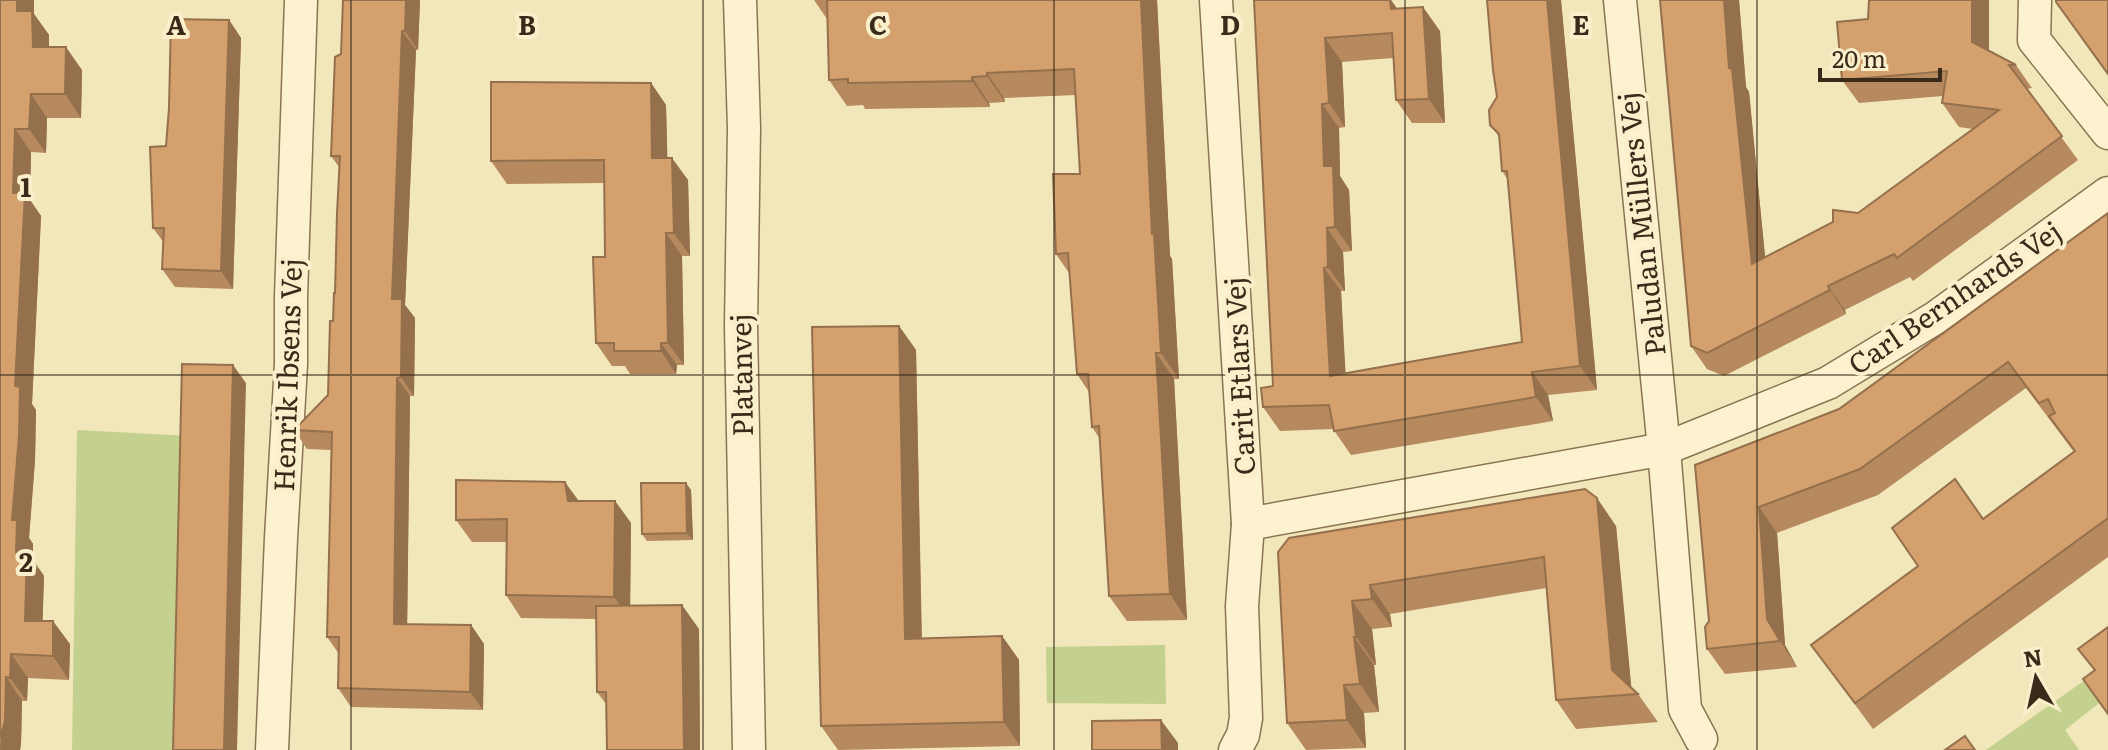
<svg xmlns="http://www.w3.org/2000/svg" width="2108" height="750" font-family="Literata,serif">
	<style>
		.green { fill: #c4d08e }
		.lines { fill: none; stroke-linecap: round; stroke-linejoin: round }
		.minor-casing { stroke: #8a7553; stroke-width: 35 }
		.minor { stroke: #fcf2cf; stroke-width: 32 }
		.wall { fill: #b68a5e }
		.shaded-wall { fill: #94704c }
		.building { fill: #d4a06d; stroke: #94704c; stroke-width: 2 }
		.grid { fill: none; stroke: #382b1a; stroke-width: 2; stroke-opacity: 0.55 }
		.labels { text-anchor: middle; stroke-width: 8; stroke-linejoin: round; paint-order: stroke }
		.street-label { font-size: 28px; fill: #382b1a; stroke: #f9efcb }
		.grid-label { font-size: 26px; text-anchor: middle; font-weight: bold; fill: #382b1a; stroke: #f9efcb; stroke-width: 8; stroke-linejoin: round; paint-order: stroke }
	</style>
	<rect width="100%" height="100%" fill="#f2e6bb"/>
	<g class="green">
		<polygon points="77,430 190,436 185,750 72,750"/>
		<polygon points="1165,645 1166,704 1047,703 1046,647"/>
		<polygon points="2095,673 2108,696 2065,730 2079,750 1986,750"/>
	</g>
	<g class="lines">
		<g class="minor-casing">
			<g id="minor">
				<polyline points="740,0 744,128 741,327 749,750"/>
				<polyline points="1216,0 1248,524 1242,606 1246,718 1243,735 1235,750"/>
				<polyline points="1620,0 1664,449 1685,709 1701,739"/>
				<polyline points="2035,0 2034,40 2108,133"/>
				<polyline points="1248,524 1664,449 1828,383 1935,318 2108,193"/>
				<polyline points="272,750 281,538 291,364 291,297 301,0"/>
			</g>
		</g>
		<use href="#minor" class="minor"/>
	</g>
	<g class="wall">
		<polygon points="0,0 34,0 34,14 49,35 49,47 82,70 81,118 47,118 46,153 31,152 30,200 41,216 32,404 36,410 35,460 29,538 33,544 33,560 44,576 42,621 70,644 69,680 28,678 27,701 22,701 21,744 20,750 0,750"/>
		<polygon points="341,0 420,0 418,50 416,50 405,305 415,318 414,396 410,396 407,624 471,625 484,644 483,710 351,707 338,688 339,654 327,637 331,450 307,449 294,430 328,395 335,293 339,167 331,156 341,54 343,1"/>
		<polygon points="814,0 1157,0 1170,256 1172,259 1179,379 1174,379 1187,620 1127,621 1109,596 1100,439 1092,427 1089,392 1077,374 1069,273 1056,254 1080,174 1076,95 1004,98 1005,102 989,103 990,107 865,109 863,105 847,106 829,80 827,19"/>
		<polygon points="1254,0 1391,0 1397,9 1440,31 1445,123 1412,123 1396,100 1393,58 1342,62 1345,127 1339,128 1340,176 1349,190 1352,251 1343,252 1345,291 1341,291 1345,373 1522,342 1508,180 1502,171 1500,138 1490,125 1497,97 1487,0 1561,0 1597,390 1548,395 1553,421 1351,455 1333,429 1280,431 1263,407 1273,386"/>
		<polygon points="1660,0 1739,0 1746,87 1749,92 1765,257 1858,213 1973,129 1959,127 1942,103 1943,96 1859,103 1842,80 1989,51 2016,65 2032,88 2026,89 2078,160 1913,281 1910,277 1845,310 1846,314 1724,376 1707,369 1691,346"/>
		<polygon points="229,20 241,38 233,289 175,287 162,269 164,243 153,228 166,146"/>
		<polygon points="651,83 666,105 667,158 688,180 690,256 682,256 684,365 677,365 676,374 630,374 625,366 612,366 596,343 605,257 604,183 507,184 491,161"/>
		<polygon points="2108,213 2108,557 1873,729 1811,645 2074,452 2026,388 1878,495 1777,533 1785,645 1797,667 1725,674 1707,649 1709,621 1695,465 1839,409"/>
		<polygon points="899,326 916,350 922,638 1002,636 1019,660 1020,746 838,750 821,726"/>
		<polygon points="691,490 693,540 647,541 642,534"/>
		<polygon points="578,501 615,501 631,523 630,606 699,629 700,750 607,750 606,704 597,692 597,619 521,618 506,595 506,542 472,542 456,520"/>
		<polygon points="1616,526 1631,687 1638,694 1658,722 1576,729 1556,700 1546,588 1390,614 1392,627 1372,629 1376,665 1374,665 1379,712 1364,713 1366,748 1306,750 1287,723 1278,552"/>
	</g>
	<g class="shaded-wall">
		<polygon points="17,0 34,0 34,14 49,35 49,70 33,47 17,11"/>
		<polygon points="406,0 420,0 418,50 405,31"/>
		<polygon points="1141,0 1157,0 1170,256 1172,259 1179,379 1161,353 1152,234"/>
		<polygon points="1390,0 1391,0 1407,23 1391,9"/>
		<polygon points="1547,0 1561,0 1597,390 1580,366"/>
		<polygon points="1724,0 1739,0 1746,87 1749,92 1768,287 1752,264 1729,68"/>
		<polygon points="1972,0 1989,0 1989,66 1972,42"/>
		<polygon points="1423,7 1440,31 1445,123 1429,99"/>
		<polygon points="229,20 241,38 233,289 221,271"/>
		<polygon points="402,31 416,50 405,305 415,318 414,396 401,377 392,299"/>
		<polygon points="1325,38 1342,62 1345,127 1329,103"/>
		<polygon points="66,47 82,70 81,118 65,94"/>
		<polygon points="987,73 1004,98 1005,102 987,76"/>
		<polygon points="972,77 989,103 990,107 972,81"/>
		<polygon points="651,83 666,105 668,180 652,158"/>
		<polygon points="31,94 47,118 46,153 29,129"/>
		<polygon points="1322,104 1339,128 1340,176 1349,190 1352,251 1335,227 1324,166"/>
		<polygon points="15,129 31,152 30,200 41,216 32,404 36,410 35,460 29,538 33,544 33,560 44,576 42,644 25,621 12,520 13,193"/>
		<polygon points="672,158 688,180 690,256 674,233"/>
		<polygon points="1327,228 1343,252 1345,291 1328,267"/>
		<polygon points="666,233 682,256 684,365 668,343"/>
		<polygon points="1324,268 1341,291 1347,399 1330,376"/>
		<polygon points="1828,286 1845,310 1846,314 1830,290"/>
		<polygon points="899,326 916,350 922,663 905,639"/>
		<polygon points="661,343 677,365 676,374 661,351"/>
		<polygon points="1156,353 1174,379 1187,620 1170,594"/>
		<polygon points="233,365 246,383 237,750 224,750"/>
		<polygon points="1532,372 1548,395 1553,421 1536,397"/>
		<polygon points="397,378 410,396 407,643 394,624"/>
		<polygon points="565,482 581,504 568,501"/>
		<polygon points="686,483 691,490 693,540 687,533"/>
		<polygon points="1597,498 1616,526 1632,694 1612,670"/>
		<polygon points="615,501 631,523 630,619 614,597"/>
		<polygon points="1759,507 1777,533 1785,645 1797,667 1780,641 1767,619"/>
		<polygon points="1370,585 1390,614 1392,627 1372,599"/>
		<polygon points="1352,601 1372,629 1376,665 1356,637"/>
		<polygon points="682,605 699,629 700,750 684,750"/>
		<polygon points="53,621 70,644 69,680 53,656"/>
		<polygon points="471,625 484,644 483,710 470,692"/>
		<polygon points="1002,636 1019,660 1020,746 1004,722"/>
		<polygon points="1354,637 1374,665 1379,712 1360,684"/>
		<polygon points="11,654 28,678 27,701 10,678"/>
		<polygon points="6,677 22,701 21,744 20,750 0,750"/>
		<polygon points="1344,685 1364,713 1366,748 1347,720"/>
		<polygon points="1161,720 1178,743 1178,750 1162,750"/>
	</g>
	<g class="building">
		<polygon points="0,0 17,0 17,11 32,11 33,47 66,47 65,94 31,94 29,129 15,129 13,193 25,193 15,386 20,387 19,436 12,520 17,520 16,552 27,553 25,621 53,621 53,656 11,654 10,678 6,677 5,721 0,738"/>
		<polygon points="343,0 406,0 405,31 402,31 392,299 402,299 401,377 397,378 394,624 471,625 470,692 338,688 339,637 327,637 332,432 294,430 328,395 330,321 333,321 334,293 335,293 337,213 340,156 331,156 335,57 341,54"/>
		<polygon points="827,0 1141,0 1152,234 1154,234 1161,353 1156,353 1170,594 1109,596 1099,426 1092,427 1088,374 1077,374 1068,253 1056,254 1053,174 1080,174 1074,69 987,73 987,76 972,77 972,81 848,83 848,79 829,80"/>
		<polygon points="1254,0 1390,0 1391,9 1423,7 1429,99 1396,100 1392,33 1325,38 1329,103 1322,104 1324,166 1333,166 1335,227 1327,228 1328,267 1324,268 1330,376 1522,342 1507,171 1502,171 1499,134 1490,125 1489,110 1497,97 1493,70 1487,0 1547,0 1580,366 1532,372 1536,397 1334,431 1329,405 1263,407 1261,388 1273,386"/>
		<polygon points="1660,0 1724,0 1729,68 1732,69 1752,264 1833,222 1833,210 1858,213 1999,110 1942,103 1947,71 1842,80 1837,22 1868,19 1869,0 1972,0 1972,42 2016,65 2009,65 2062,136 1897,258 1894,254 1828,286 1830,290 1707,353 1691,346"/>
		<polygon points="2056,0 2108,0 2108,74 2056,2"/>
		<polygon points="171,19 229,20 221,271 162,269 164,228 153,228 150,147 166,146 169,108"/>
		<polygon points="491,82 651,83 652,158 672,158 674,233 666,233 668,343 661,343 661,351 614,351 614,343 596,343 593,257 605,257 604,160 491,161"/>
		<polygon points="2108,213 2108,518 1855,703 1811,645 1918,566 1892,528 1955,479 1983,519 2075,451 2049,416 2055,413 2048,399 2039,403 2008,362 1860,469 1759,507 1767,619 1780,641 1707,649 1705,627 1709,621 1695,465 1839,409"/>
		<polygon points="899,326 905,639 1002,636 1004,722 821,726 812,327"/>
		<polygon points="182,364 233,365 224,750 173,750"/>
		<polygon points="456,480 565,482 568,501 615,501 614,597 506,595 507,519 456,520"/>
		<polygon points="641,483 686,483 687,533 642,534"/>
		<polygon points="1585,489 1597,498 1612,670 1638,694 1556,700 1544,557 1370,585 1372,599 1352,601 1356,637 1354,637 1360,684 1344,685 1347,720 1287,723 1278,552 1289,538"/>
		<polygon points="682,605 684,750 607,750 606,692 597,692 596,606"/>
		<polygon points="2108,627 2108,714 2083,679 2095,670 2078,649"/>
		<polygon points="1161,720 1162,750 1092,750 1092,721"/>
		<polygon points="1965,736 1975,750 1945,750"/>
	</g>
	<path class="grid" d="M351,0V750M703,0V750M1054,0V750M1405,0V750M1757,0V750M0,375H2108"/>
	<g class="labels">
		<g class="street-label">
			<text transform="translate(1642 224) rotate(-96)" y="10">Paludan Müllers Vej</text>
			<text transform="translate(1955 298) rotate(-34)" y="10">Carl Bernhards Vej</text>
			<text transform="translate(288 375) rotate(-88)" y="10">Henrik Ibsens Vej</text>
			<text transform="translate(742 375) rotate(-91)" y="10">Platanvej</text>
			<text transform="translate(1240 376) rotate(-93)" y="10">Carit Etlars Vej</text>
		</g>
	</g>
	<g class="grid-label">
		<text x="176" y="35">A</text>
		<text x="527" y="35">B</text>
		<text x="878" y="35">C</text>
		<text x="1230" y="35">D</text>
		<text x="1581" y="35">E</text>
		<text x="26" y="197">1</text>
		<text x="26" y="572">2</text>
	</g>
	<g transform="translate(2036 678) rotate(351)" stroke="#f9efcb" stroke-width="6" paint-order="stroke">
	<path d="M0-6L14 30L0 20L-14 30Z" fill="#382b1a"/>
	<text y="-12" font-size="22" font-weight="bold" text-anchor="middle" fill="#382b1a">N</text>
	</g>
	<path d="M1820 68v12h120v-12" fill="none" stroke="#382b1a" stroke-width="4"/>
	<text x="1832" y="68" font-size="24" fill="#382b1a" stroke="#f9efcb" stroke-width="6" paint-order="stroke">20 m</text>
</svg>
